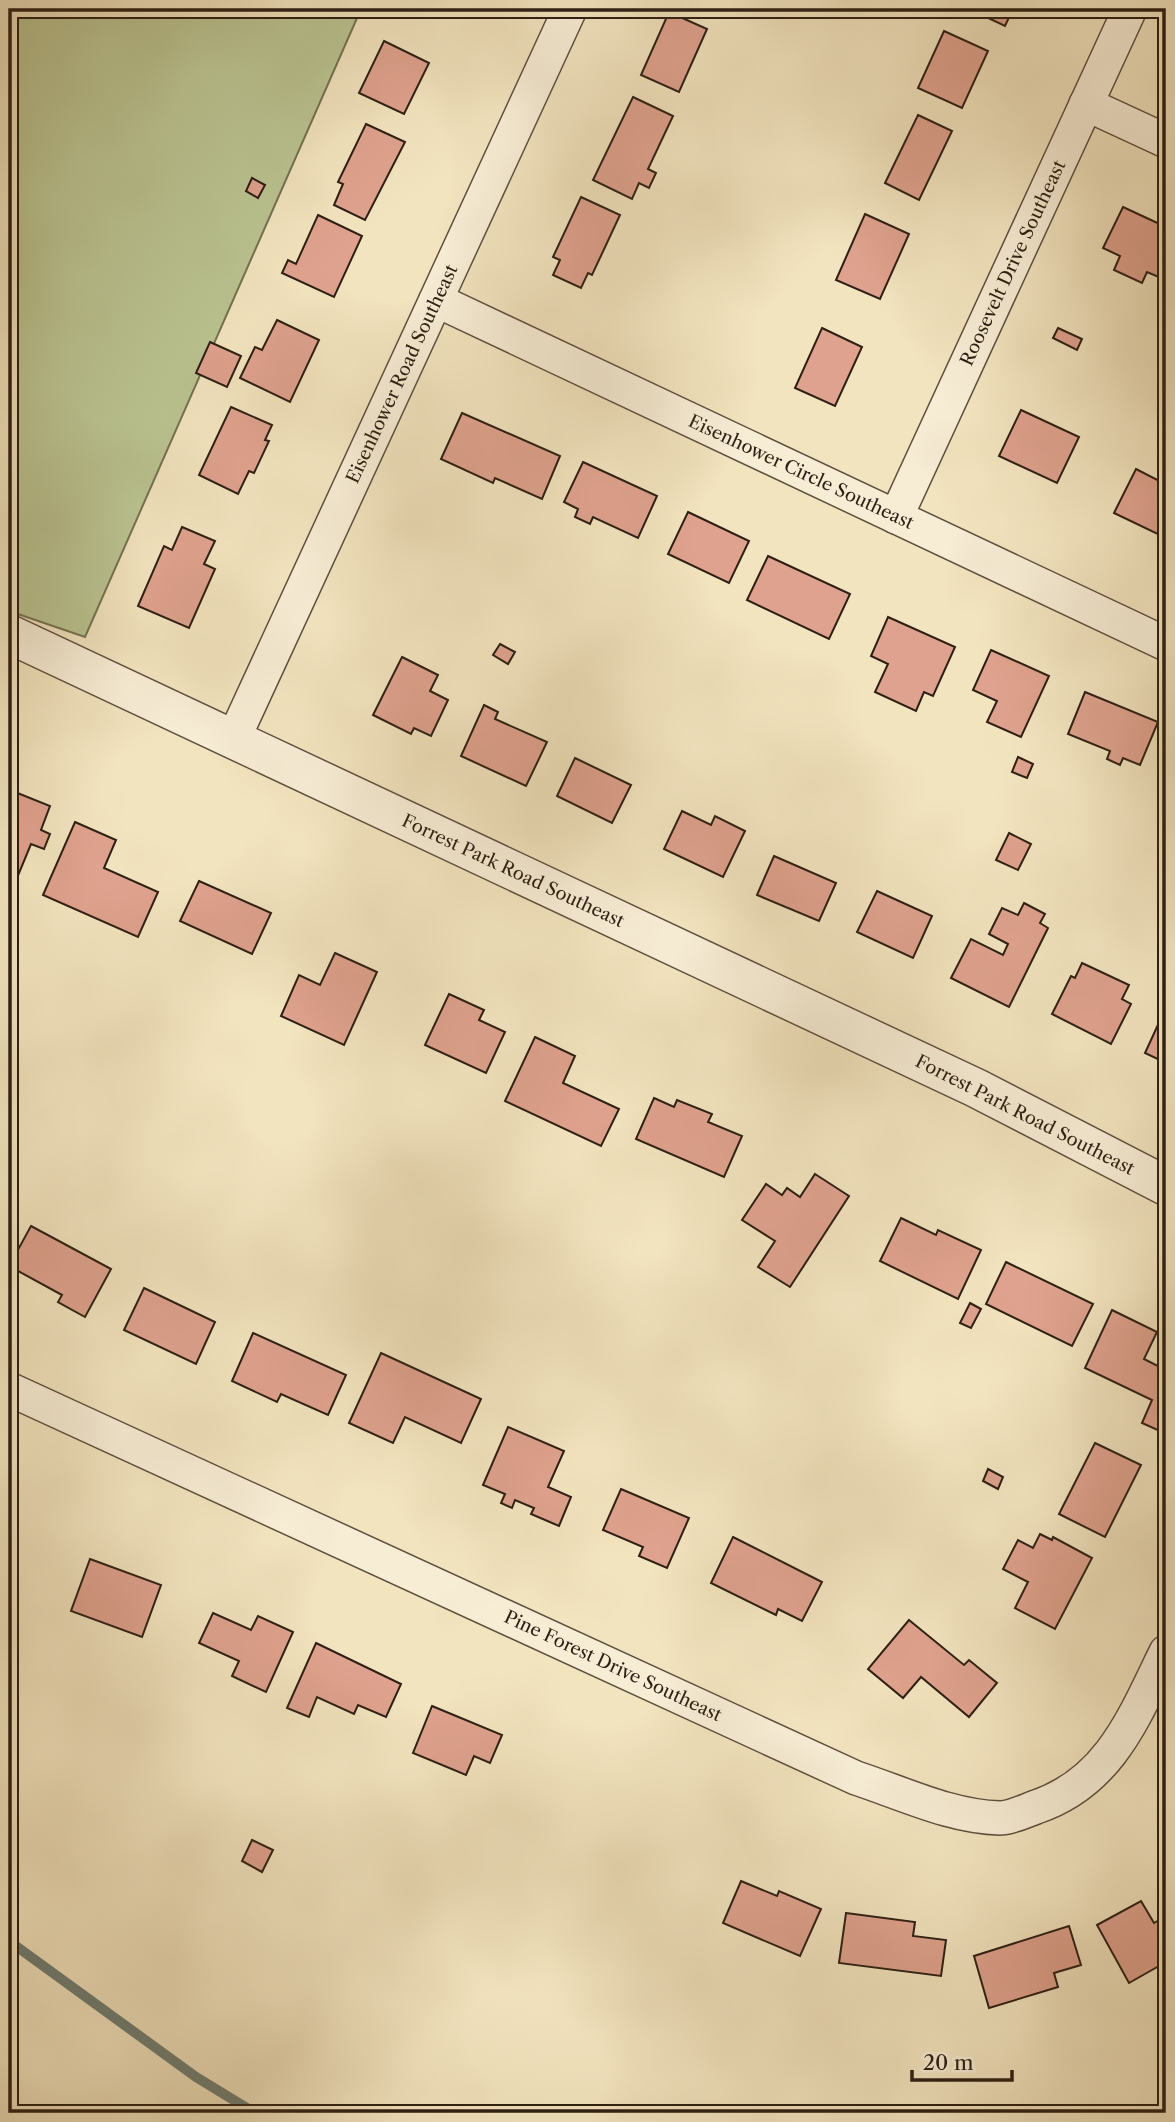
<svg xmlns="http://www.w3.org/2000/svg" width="1175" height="2122" font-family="'Libre Caslon Text',serif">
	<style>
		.green { fill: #bac492; stroke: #747252; stroke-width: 2 }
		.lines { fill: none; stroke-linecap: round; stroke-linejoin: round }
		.stream { stroke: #6f7e74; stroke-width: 10 }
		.building { fill: #dfa28e; stroke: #2d1f13; stroke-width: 2 }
		.minor-casing { stroke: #5e503e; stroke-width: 36 }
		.tertiary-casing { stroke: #5e503e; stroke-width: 41 }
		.minor { stroke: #f7edd5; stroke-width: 33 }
		.tertiary { stroke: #f7edd5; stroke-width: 38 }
		.labels { text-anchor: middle; stroke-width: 6; stroke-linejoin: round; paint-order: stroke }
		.street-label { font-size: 18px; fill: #2d1f13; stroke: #f7edd5 }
	</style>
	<rect width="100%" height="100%" fill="#f2e4bf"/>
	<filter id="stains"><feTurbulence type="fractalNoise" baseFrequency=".00286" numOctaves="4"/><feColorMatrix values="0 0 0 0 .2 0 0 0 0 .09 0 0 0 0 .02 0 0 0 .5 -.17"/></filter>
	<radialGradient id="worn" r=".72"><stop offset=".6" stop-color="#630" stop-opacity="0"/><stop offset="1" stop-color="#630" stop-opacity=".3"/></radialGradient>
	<polygon class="green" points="9,9 361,9 85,637 9,611"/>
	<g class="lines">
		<polyline class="stream" points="9,1941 196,2077 255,2113"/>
	</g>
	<g class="building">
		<polygon points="969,9 1013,9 1005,26"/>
		<polygon points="669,12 707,29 679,92 641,75"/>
		<polygon points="944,31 988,51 962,108 918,88"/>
		<polygon points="384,41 429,63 404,114 359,93"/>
		<polygon points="633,97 673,116 648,169 656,173 649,188 639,183 632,199 593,180"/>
		<polygon points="918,115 952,131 919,200 885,183"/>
		<polygon points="366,124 405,142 365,220 334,205 343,184 338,182"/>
		<polygon points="252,178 265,185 258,198 246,191"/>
		<polygon points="581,197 620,215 592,275 588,273 581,288 553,275 560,260 553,257"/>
		<polygon points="1123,207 1166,227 1166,280 1147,272 1142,283 1114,270 1120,256 1103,248"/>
		<polygon points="865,214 909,234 880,299 836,280"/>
		<polygon points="318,215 362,236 334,297 282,273 288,260 296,264"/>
		<polygon points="277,320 319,340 290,402 240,378 255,347 262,350"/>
		<polygon points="822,328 862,347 835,406 795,388"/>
		<polygon points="1058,328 1082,339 1077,350 1053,338"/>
		<polygon points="210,342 241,356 227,387 196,373"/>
		<polygon points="231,407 272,425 265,440 269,441 254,473 249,471 238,494 199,475"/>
		<polygon points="1021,410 1079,437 1057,483 999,456"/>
		<polygon points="462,413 560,456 542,499 495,478 493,483 441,459"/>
		<polygon points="583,462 657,496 638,538 593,517 590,524 575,517 578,509 564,502"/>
		<polygon points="1136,469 1165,484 1166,482 1166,538 1114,513"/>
		<polygon points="688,512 749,541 729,583 668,554"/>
		<polygon points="182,527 215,541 204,564 215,569 189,628 138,606 164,546 172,550"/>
		<polygon points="768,556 850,594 829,639 747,600"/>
		<polygon points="888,617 955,647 933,696 924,692 916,711 875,692 888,664 871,656"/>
		<polygon points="500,644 515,652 508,664 493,655"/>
		<polygon points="991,650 1049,676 1021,737 987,722 997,701 973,690"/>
		<polygon points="402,657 438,675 430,691 448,700 431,736 414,728 411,734 373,715"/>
		<polygon points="1085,692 1158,722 1140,765 1123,758 1120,765 1107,759 1110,751 1068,734"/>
		<polygon points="484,705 498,712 495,719 547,742 526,786 461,756"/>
		<polygon points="1018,757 1033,764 1027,778 1012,772"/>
		<polygon points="575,758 631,785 612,823 557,796"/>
		<polygon points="10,790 50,806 41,830 50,834 44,849 31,844 17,878 9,875"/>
		<polygon points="682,811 711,825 715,816 745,831 723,877 664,849"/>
		<polygon points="75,822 116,840 104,868 158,892 138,937 43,895"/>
		<polygon points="1009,833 1031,844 1018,870 996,860"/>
		<polygon points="774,856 836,883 819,921 757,895"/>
		<polygon points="199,881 271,913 252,954 180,921"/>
		<polygon points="877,891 932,916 913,958 857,932"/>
		<polygon points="1024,903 1045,914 1040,923 1048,928 1009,1007 951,978 971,939 1003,955 1008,944 989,934 1002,908 1018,915"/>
		<polygon points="335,953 377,972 344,1045 281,1016 299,975 320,985"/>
		<polygon points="1082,963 1129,985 1122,999 1131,1004 1111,1044 1052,1014 1071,976 1075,978"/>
		<polygon points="449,994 484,1010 479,1020 505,1032 486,1073 425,1045"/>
		<polygon points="1162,1016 1166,1018 1166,1063 1145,1053"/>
		<polygon points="535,1037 575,1056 563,1083 619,1109 601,1146 505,1101"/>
		<polygon points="654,1098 674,1107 677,1100 712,1114 708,1122 742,1136 724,1177 636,1139"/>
		<polygon points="815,1174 849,1196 790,1287 758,1267 775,1241 742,1220 766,1184 782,1195 787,1188 800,1197"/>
		<polygon points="901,1218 936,1235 938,1230 981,1250 958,1299 880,1261"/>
		<polygon points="31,1226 111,1269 85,1317 58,1302 62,1295 9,1266"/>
		<polygon points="1006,1262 1093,1304 1072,1346 986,1304"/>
		<polygon points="144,1288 215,1322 196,1364 124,1330"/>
		<polygon points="970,1303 981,1309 971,1328 960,1323"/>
		<polygon points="1112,1310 1157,1332 1144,1359 1166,1370 1166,1424 1162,1432 1142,1423 1152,1400 1085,1368"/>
		<polygon points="253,1333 346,1375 328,1415 281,1394 277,1402 232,1381"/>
		<polygon points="381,1353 481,1399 461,1443 405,1417 393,1443 349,1423"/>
		<polygon points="508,1427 564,1451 548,1487 571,1497 559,1526 531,1514 534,1508 515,1500 512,1508 501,1503 505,1494 483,1485"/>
		<polygon points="1095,1443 1141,1465 1105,1537 1059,1514"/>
		<polygon points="988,1469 1003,1477 998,1489 983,1481"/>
		<polygon points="621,1489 689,1518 667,1568 639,1556 643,1547 603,1530"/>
		<polygon points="1040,1534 1052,1540 1053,1537 1092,1558 1055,1629 1015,1608 1028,1582 1003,1569 1018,1540 1033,1548"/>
		<polygon points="733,1537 822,1582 802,1621 778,1609 776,1615 711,1583"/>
		<polygon points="90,1559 161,1585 142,1637 71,1611"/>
		<polygon points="213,1613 251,1630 258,1616 293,1632 266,1692 232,1676 239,1661 199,1643"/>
		<polygon points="909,1620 964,1665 969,1660 997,1683 969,1717 921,1677 903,1698 868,1669"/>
		<polygon points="316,1643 401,1684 386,1717 358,1705 354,1714 317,1697 309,1717 287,1708"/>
		<polygon points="432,1706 502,1735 490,1763 474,1756 466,1775 413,1753"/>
		<polygon points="252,1840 273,1850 262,1872 242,1861"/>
		<polygon points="741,1881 777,1896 779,1891 821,1909 800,1956 723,1923"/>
		<polygon points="1141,1901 1154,1923 1166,1916 1166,1962 1129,1983 1097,1925"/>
		<polygon points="846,1913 915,1922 913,1936 946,1940 941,1976 839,1963"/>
		<polygon points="1069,1926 1081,1965 1054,1973 1058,1987 989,2008 974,1956"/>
	</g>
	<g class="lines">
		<g class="minor-casing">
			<g id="minor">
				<polyline points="1086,104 1166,141"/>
				<polyline points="436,300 1166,644"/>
				<polyline points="896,517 1130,9"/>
				<polyline points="233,740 570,9"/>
				<path d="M9,1389L856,1778C902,1793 951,1817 1000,1818C1011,1818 1025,1811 1036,1807C1110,1782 1134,1717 1166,1652"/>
			</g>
		</g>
		<g class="tertiary-casing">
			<polyline id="tertiary" points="9,634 976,1088 1166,1186"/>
		</g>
		<use href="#minor" class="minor"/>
		<use href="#tertiary" class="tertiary"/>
	</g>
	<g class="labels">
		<g class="street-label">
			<text transform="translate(1013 263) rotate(-65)" y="6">Roosevelt Drive Southeast</text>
			<text transform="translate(402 374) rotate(-65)" y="6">Eisenhower Road Southeast</text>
			<text transform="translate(801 472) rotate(25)" y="6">Eisenhower Circle Southeast</text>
			<text transform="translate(513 871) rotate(25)" y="6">Forrest Park Road Southeast</text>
			<text transform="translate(1025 1115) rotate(27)" y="6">Forrest Park Road Southeast</text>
			<text transform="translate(613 1666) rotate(25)" y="6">Pine Forest Drive Southeast</text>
		</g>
	</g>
	<rect width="1175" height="2122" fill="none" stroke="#f2e4bf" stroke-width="35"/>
	<rect x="10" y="10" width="1154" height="2101" fill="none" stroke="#2d1f13" stroke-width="3.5"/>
	<rect x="18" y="18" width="1140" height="2087" fill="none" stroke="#2d1f13" stroke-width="2"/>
	<path d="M912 2070v10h100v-10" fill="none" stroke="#2d1f13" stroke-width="3.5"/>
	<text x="923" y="2070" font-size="21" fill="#2d1f13" stroke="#f7edd5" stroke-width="5" paint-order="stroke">20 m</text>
	<rect width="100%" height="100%" filter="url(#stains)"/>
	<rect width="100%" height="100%" fill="url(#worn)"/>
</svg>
